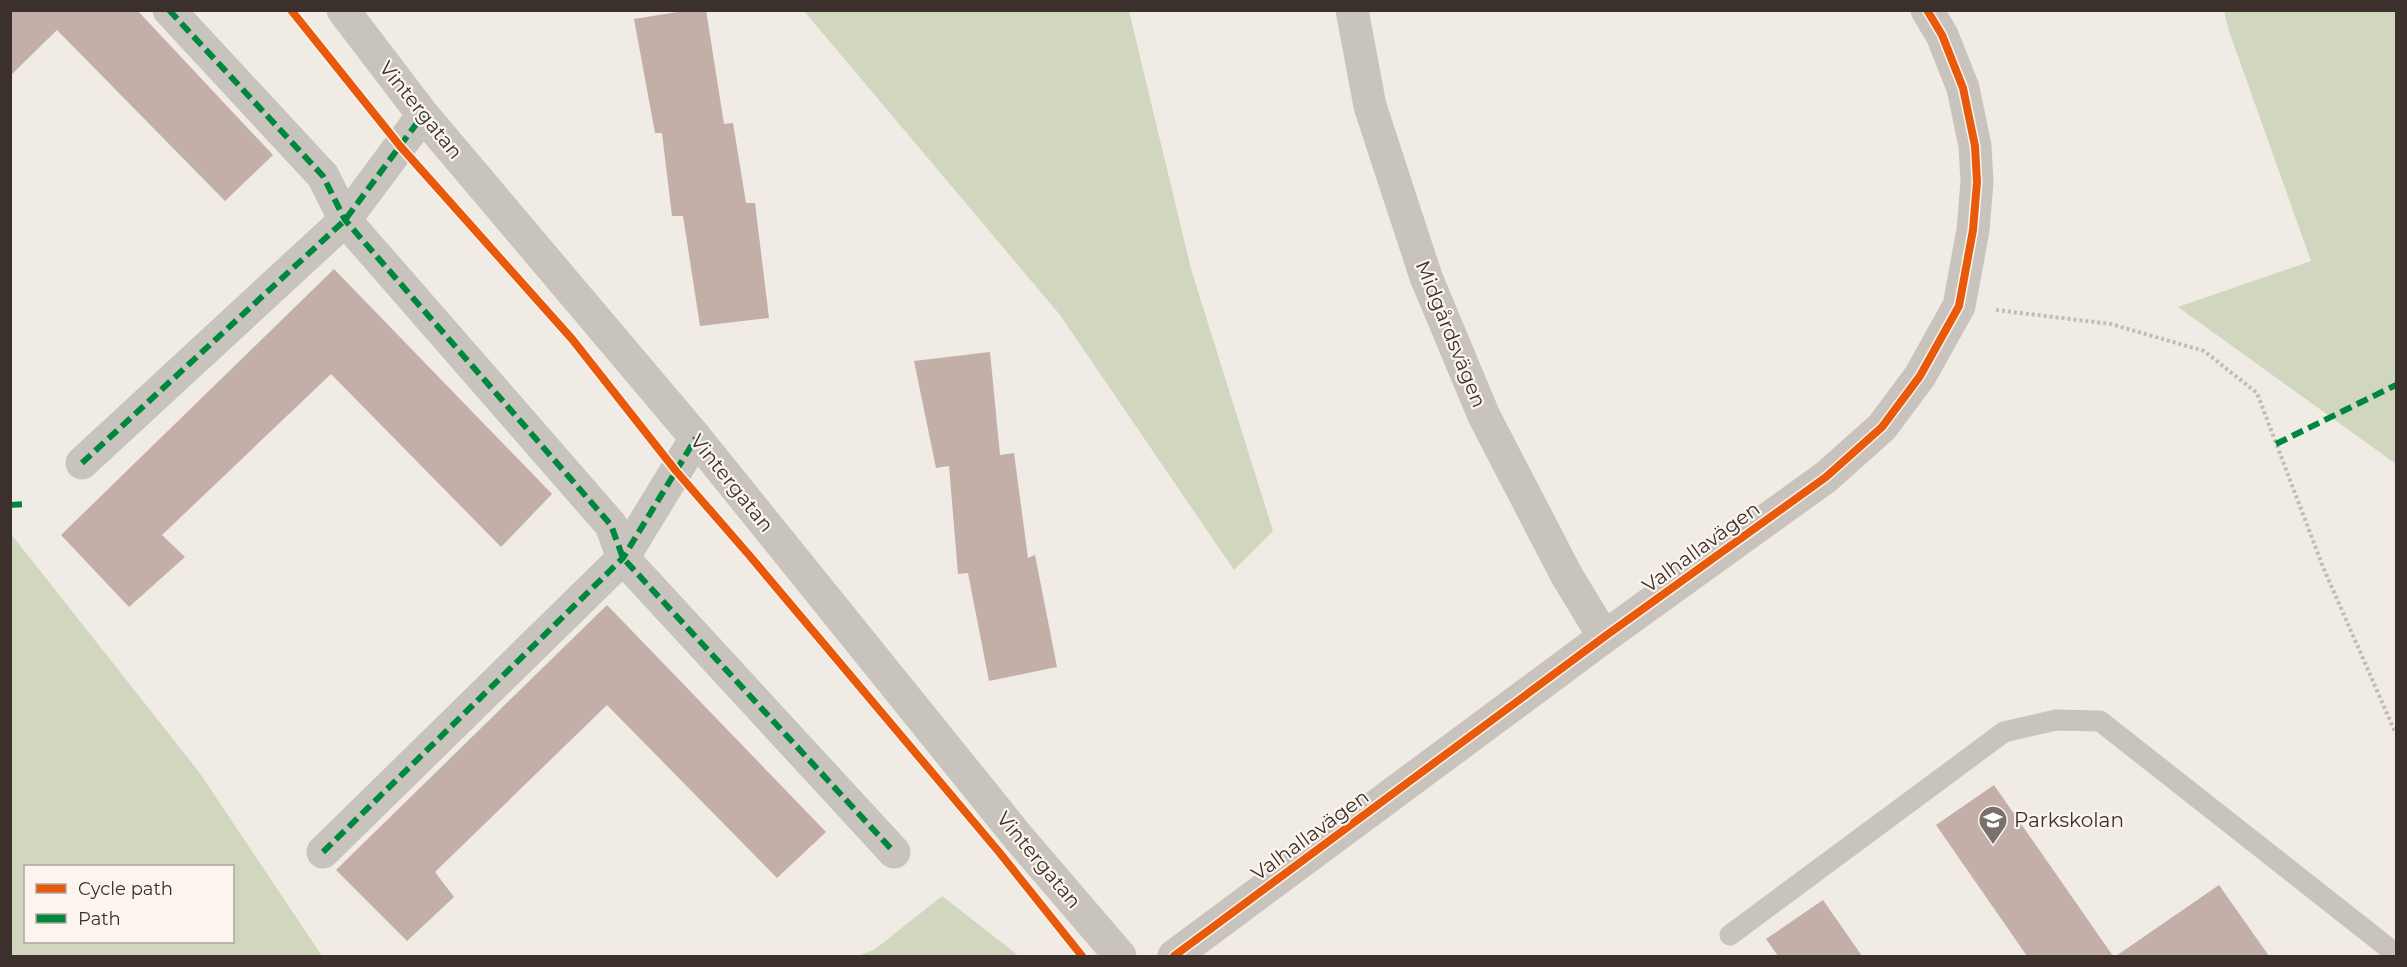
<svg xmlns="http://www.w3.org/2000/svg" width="2407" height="967" font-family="Montserrat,sans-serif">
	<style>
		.green { fill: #d1d6bf; fill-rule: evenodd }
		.building { fill: #c3afa7 }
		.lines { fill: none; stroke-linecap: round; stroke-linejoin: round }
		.path { stroke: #c2bbb6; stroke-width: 4; stroke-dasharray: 3 3; stroke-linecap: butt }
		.lane { stroke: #c9c3be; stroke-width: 21 }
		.street { stroke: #c9c3be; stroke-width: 33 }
		.quiet { stroke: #00873e; stroke-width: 6; stroke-dasharray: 12 6; stroke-linecap: butt }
		.cycleway-casing { stroke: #fbf5ee; stroke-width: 11 }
		.cycleway { stroke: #e8590c; stroke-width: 8 }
		.labels { text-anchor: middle; stroke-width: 4.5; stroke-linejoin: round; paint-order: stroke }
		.street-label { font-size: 20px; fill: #3b302b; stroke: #fbf5ee }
		.poi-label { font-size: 20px; fill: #3b302b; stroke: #fbf5ee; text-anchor: start }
	</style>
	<rect width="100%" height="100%" fill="#f0ebe5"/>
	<g class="green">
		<polygon points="804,11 1129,11 1191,269 1273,531 1234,570 1060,315"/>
		<polygon points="2224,11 2396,11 2396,464 2178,307 2311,261 2229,31"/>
		<path d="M11,534L199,772L322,956H11ZM26,866H232V942H26Z"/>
		<polygon points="942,896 1019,956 857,956 874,950"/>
	</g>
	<g class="building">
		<polygon points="10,10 137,10 273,155 225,201 57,30 10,76"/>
		<polygon points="690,10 706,10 724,124 733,123 746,203 755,203 769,318 700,326 683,216 672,216 662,133 655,133 634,19"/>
		<polygon points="334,269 552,494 501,547 331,374 162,535 185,557 129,607 61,535"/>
		<polygon points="990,352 1000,455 1014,453 1028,558 1035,555 1057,667 989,681 968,573 958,574 949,466 936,468 914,361"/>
		<polygon points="607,605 826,832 777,878 607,705 435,872 454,897 407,941 336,870"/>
		<polygon points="1994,785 2113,956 2027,956 1936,825"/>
		<polygon points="2219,885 2269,956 2116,956"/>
		<polygon points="1823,900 1862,956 1778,956 1766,939"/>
	</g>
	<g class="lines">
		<polyline class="path" points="1996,310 2111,324 2204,351 2257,393 2323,567 2396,734"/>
		<polyline class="lane" points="1730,935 2004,732 2056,720 2100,721 2396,954"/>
		<g class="street">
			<polyline points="169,10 323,176 345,220 611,525 623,558 894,852"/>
			<polyline points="343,10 423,115 696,438 1018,837 1120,956"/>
			<polyline points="1352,10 1370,106 1426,277 1484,416 1567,576 1604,637"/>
			<polyline points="82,463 345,220 423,115"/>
			<polyline points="323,852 623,558 696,438"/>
			<polyline points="1174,956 1604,637 1826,477 1882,427 1920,376 1959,306 1973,230 1977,182 1975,146 1963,88 1942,35 1927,10"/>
		</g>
		<g class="quiet">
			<polyline points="169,10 323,176 345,220 611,525 623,558 894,852"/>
			<polyline points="2276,444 2396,385"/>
			<polyline points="82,463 345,220 423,115"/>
			<polyline points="10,505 28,504"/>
			<polyline points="323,852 623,558 696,438"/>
		</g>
		<g class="cycleway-casing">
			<g id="cycleway">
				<polyline points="291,10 400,146 572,339 676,471 749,555 999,852 1082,956"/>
				<polyline points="1174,956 1604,637 1826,477 1882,427 1920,376 1959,306 1973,230 1977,182 1975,146 1963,88 1942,35 1927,10"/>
			</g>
		</g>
		<use href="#cycleway" class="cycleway"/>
	</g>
	<defs>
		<g id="school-pin" transform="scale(1.5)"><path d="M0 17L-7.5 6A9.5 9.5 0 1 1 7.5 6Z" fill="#7a716c" stroke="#fbf5ee"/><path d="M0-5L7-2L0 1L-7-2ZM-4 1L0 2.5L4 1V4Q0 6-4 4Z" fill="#fff"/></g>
	</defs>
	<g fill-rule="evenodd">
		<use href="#school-pin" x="1993" y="820"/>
	</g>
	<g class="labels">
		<g class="street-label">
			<text transform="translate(421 110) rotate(51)" y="7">Vintergatan</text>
			<text transform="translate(1451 334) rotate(68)" y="7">Midgårdsvägen</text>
			<text transform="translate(732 483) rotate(51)" y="7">Vintergatan</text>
			<text transform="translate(1701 547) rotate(-36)" y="7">Valhallavägen</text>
			<text transform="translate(1310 835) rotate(-36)" y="7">Valhallavägen</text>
			<text transform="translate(1039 860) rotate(50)" y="7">Vintergatan</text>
		</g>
		<g class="poi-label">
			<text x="2014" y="827">Parkskolan</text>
		</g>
	</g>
	<rect width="2407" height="967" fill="none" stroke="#3b302b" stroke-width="24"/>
	<rect x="24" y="865" width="210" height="78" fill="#fbf5ee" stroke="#aea6a0" stroke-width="1.5"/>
	<rect x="36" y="884" width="30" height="9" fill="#e8590c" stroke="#aea6a0" stroke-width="1.5"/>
	<text x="78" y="895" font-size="18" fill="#3b302b">Cycle path</text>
	<rect x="36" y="914" width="30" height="9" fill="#00873e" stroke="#aea6a0" stroke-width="1.5"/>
	<text x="78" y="925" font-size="18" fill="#3b302b">Path</text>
</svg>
